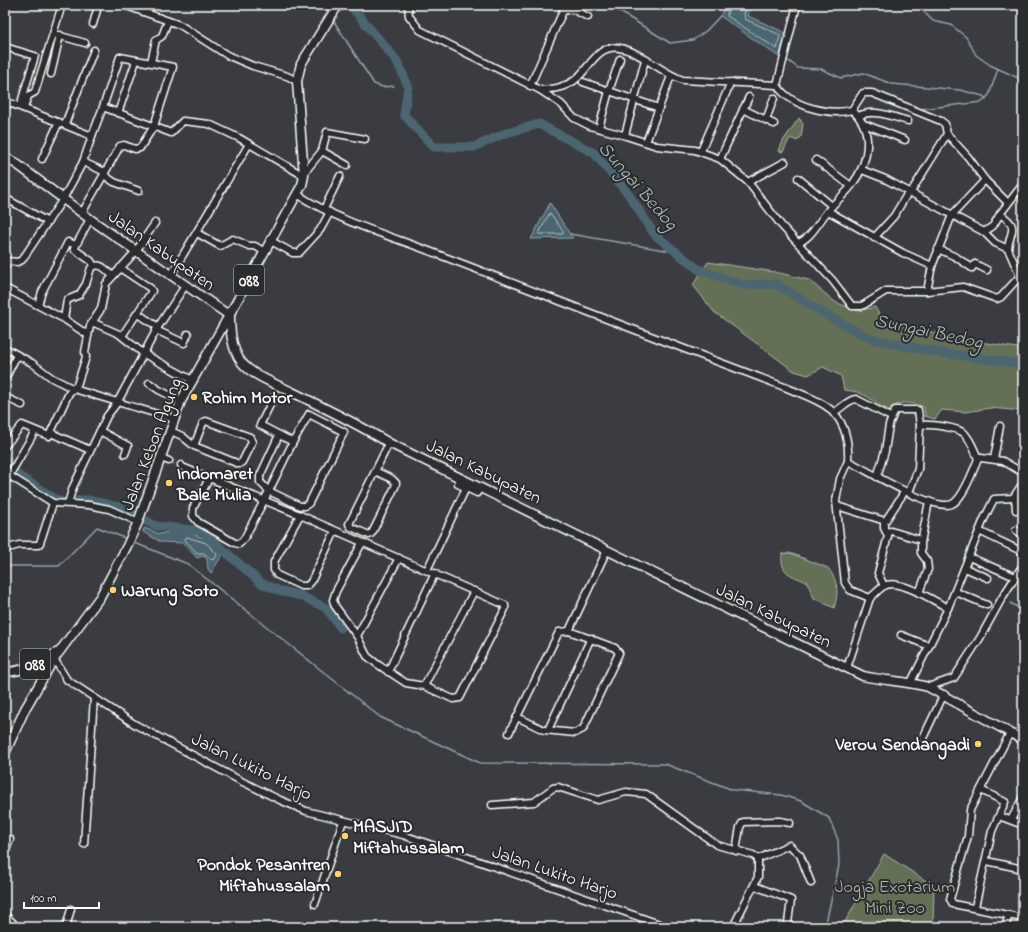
<svg xmlns="http://www.w3.org/2000/svg" width="1028" height="932" font-family="'Indie Flower',sans-serif">
	<style>
		.green { fill: #636f56; stroke: #b1b7aa }
		.water { fill: #4c6671; stroke: #94a3aa }
		.lines { fill: none; stroke-linecap: round; stroke-linejoin: round }
		.shore { stroke: #b7c2c6; stroke-width: 1 }
		.stream { stroke: #94a3aa; stroke-width: 1.5 }
		.river { stroke: #4c6671; stroke-width: 9 }
		.minor-tunnel { stroke: #4e5055; stroke-width: 6; stroke-dasharray: 6 3; stroke-linecap: butt }
		.minor-casing { stroke: #fff; stroke-width: 9 }
		.major-casing { stroke: #fff; stroke-width: 11 }
		.minor { stroke: #2a2d2e; stroke-width: 6 }
		.major { stroke: #2a2d2e; stroke-width: 8 }
		.poi-dot { fill: #ffd166; stroke: #2a2d2e; stroke-width: 1.5 }
		.labels { text-anchor: middle; stroke-width: 4; stroke-linejoin: round; paint-order: stroke }
		.shield { fill: #2a2d2e; stroke: #bfc0c0; stroke-width: 1 }
		.shield-label { font-size: 17px; font-weight: bold; fill: #fff }
		.street-label { font-size: 18px; fill: #fff; stroke: #2a2d2e }
		.poi-label { font-size: 18px; font-weight: bold; fill: #fff; stroke: #2a2d2e; text-anchor: start }
		.park-label { font-size: 18px; fill: #b1b7aa; stroke: #2a2d2e }
		.water-label { font-size: 19px; font-style: italic; fill: #aebabf; stroke: #2a2d2e }
	</style>
	<rect width="100%" height="100%" fill="#3a3c42"/>
	<filter id="ink" filterUnits="userSpaceOnUse"><feTurbulence type="fractalNoise" baseFrequency=".025" numOctaves="2"/><feDisplacementMap in="SourceGraphic" scale="8" xChannelSelector="R" yChannelSelector="G"/><feConvolveMatrix kernelMatrix="1 2 1 2 8 2 1 2 1" color-interpolation-filters="sRGB"/></filter>
	<g filter="url(#ink)">
		<g class="green">
			<polygon points="799,118 803,124 801,137 797,141 790,138 783,152 779,151 783,141"/>
			<path d="M708,262L775,272L809,280L835,302L858,311L875,307L880,316C925,334 975,341 1023,349V411L990,408L966,412L942,410L935,419L925,416L924,407C908,402 902,400 889,410C878,406 871,397 860,393C856,391 849,391 844,390L841,376L823,367L808,375L794,371L714,312L693,285Z"/>
			<path d="M790,553L828,568C838,581 839,592 834,608L814,598L807,582C791,575 780,574 782,554Z"/>
			<polygon points="884,854 934,886 933,927 842,927"/>
		</g>
		<g class="water">
			<polygon points="726,5 752,5 748,16 786,33 779,57 720,16"/>
			<polygon points="550,203 570,234 573,238 531,239"/>
			<polygon points="144,528 160,534 171,531 193,534 209,540 223,554 211,573 208,569 207,559 203,556 197,558 183,543 161,542 143,532"/>
		</g>
		<g class="lines">
			<g class="shore">
				<polyline points="729,5 727,16 777,49 780,35 745,19 744,14 748,5"/>
				<polygon points="550,213 563,231 563,234 539,234"/>
				<polygon points="187,537 206,543 217,554 215,559 212,560 204,553 197,553 185,540"/>
			</g>
			<g class="stream">
				<polyline points="323,5 329,13"/>
				<polyline points="609,5 670,43 693,40 706,31 720,16"/>
				<polyline points="917,5 933,21 951,25 966,37 976,55 990,65 1023,80"/>
				<polyline points="351,6 353,5"/>
				<polyline points="333,20 374,84 383,87 394,86"/>
				<polyline points="786,59 798,68 821,69 841,78 863,73 892,84 960,90 983,96 986,99"/>
				<polyline points="920,109 982,102 989,95 998,69"/>
				<polyline points="570,234 676,252"/>
				<polyline points="132,542 188,564 380,717 480,763 665,764 733,790 781,795 801,801 829,818 838,840 839,865 825,927"/>
				<polyline points="5,566 59,566 97,527 127,539"/>
				<polyline points="1010,603 1023,610"/>
			</g>
			<g class="river">
				<polyline points="350,5 397,61 408,86 404,115 434,147 474,147 506,133 539,124 594,153 629,195 655,235 698,269 743,285 776,284 828,316 871,339 936,352 1023,364"/>
				<polyline points="5,458 13,472 57,500 64,502 87,500 119,507 156,526 202,531 261,583 280,591 301,596 326,608 341,628"/>
			</g>
			<polyline class="minor-tunnel" points="169,461 176,463"/>
			<g class="minor-casing">
				<g id="minor">
					<polyline points="124,5 180,25 227,55 253,66 287,76 297,81"/>
					<path d="M408,5L409,16L420,30L540,90C553,89 564,88 575,80C590,68 597,44 620,48C640,51 661,73 683,80L777,85"/>
					<path d="M797,5L777,85C790,106 828,116 852,110C875,130 869,162 852,185C845,195 834,202 827,212C818,223 811,238 798,243"/>
					<polyline points="93,24 97,10 95,5"/>
					<polyline points="57,35 85,43"/>
					<polyline points="5,47 35,56 20,106"/>
					<polyline points="151,62 156,40 162,36 168,21"/>
					<polyline points="51,74 60,35"/>
					<polyline points="583,82 659,108"/>
					<polyline points="530,86 563,11 572,9 588,17"/>
					<polyline points="540,90 561,104 574,118 590,126 623,135 657,146 695,150 720,159 748,182 781,225 833,281 852,306 862,306 886,291 927,291 963,287 997,299 1001,297 1020,276 1023,276"/>
					<polyline points="5,101 92,136 103,107 171,133 183,121 209,124 239,138 304,176"/>
					<polyline points="24,108 28,96 35,92 62,5"/>
					<polyline points="743,109 774,124"/>
					<polyline points="852,110 863,93 872,93 941,121 945,124 947,134 968,157 985,180 1007,202"/>
					<polyline points="118,113 136,61"/>
					<path d="M859,116C874,108 893,117 908,121"/>
					<polyline points="766,120 774,98"/>
					<polyline points="65,124 94,50"/>
					<polyline points="864,124 905,140"/>
					<polyline points="599,128 609,91 620,59"/>
					<polyline points="625,135 645,60"/>
					<polyline points="92,136 83,162 105,172"/>
					<polyline points="646,142 671,76"/>
					<polyline points="322,151 347,165"/>
					<polyline points="701,151 731,82"/>
					<polyline points="42,159 59,122"/>
					<polyline points="720,159 749,97"/>
					<polyline points="816,160 851,186"/>
					<polyline points="862,170 885,179 984,232 995,243 1008,249"/>
					<polyline points="304,173 322,151 327,132 365,139"/>
					<polyline points="104,175 114,182 139,191"/>
					<polyline points="798,178 832,206"/>
					<polyline points="748,182 785,162"/>
					<path d="M297,194C339,222 391,236 437,254C530,290 623,325 716,361C740,370 764,379 787,388C801,394 818,399 830,409C845,422 849,442 848,461C867,470 934,512 952,504C963,499 973,471 978,459L981,458L1003,461L1023,473"/>
					<polyline points="5,198 48,222"/>
					<polyline points="324,209 340,176"/>
					<polyline points="828,211 903,253 932,266"/>
					<polyline points="82,213 120,146 124,145 135,149 140,148 154,126 173,67 120,57 103,107"/>
					<polyline points="90,219 74,249 91,261 94,266"/>
					<polyline points="984,232 993,226 1000,214"/>
					<polyline points="197,233 220,246 233,239 249,246 255,246 265,252"/>
					<polyline points="874,238 894,216 906,196 911,192 947,134"/>
					<polyline points="271,241 293,253 299,253 320,230 330,212"/>
					<polyline points="938,249 956,257 972,268 975,264 987,270"/>
					<polyline points="5,267 8,261 17,262 22,260 63,199 83,162"/>
					<polyline points="120,268 150,288 152,291 122,336"/>
					<polyline points="171,275 249,144"/>
					<path d="M1020,276L1008,249C1009,231 1021,228 1000,214L1023,184"/>
					<polyline points="5,288 64,319 88,335"/>
					<polyline points="927,291 932,266 952,215 985,180"/>
					<polyline points="38,305 42,292 68,242 76,245"/>
					<polyline points="137,313 158,327"/>
					<path d="M64,319L67,300L79,295L86,284L91,268C100,261 106,270 113,276"/>
					<polyline points="92,322 119,334 144,354 192,380"/>
					<polyline points="156,330 184,343 188,334"/>
					<polyline points="5,348 32,363 52,378 74,389 174,419"/>
					<polyline points="5,379 17,355"/>
					<polyline points="149,383 159,390 181,401"/>
					<polyline points="5,397 22,405"/>
					<polyline points="274,397 260,425 293,442"/>
					<path d="M833,413C841,409 847,400 856,399L891,417"/>
					<polygon points="309,414 344,432 309,503 305,506 300,506 269,491 293,442"/>
					<polyline points="100,431 128,446 125,454"/>
					<polyline points="171,431 182,436 194,446 239,464 242,462 252,442 250,437 206,421 203,423 194,446"/>
					<polyline points="51,433 90,450"/>
					<polyline points="5,446 22,425 49,436 69,393 77,385 86,357 85,352 90,326 101,309 106,284 136,251 155,223"/>
					<polyline points="161,458 169,461"/>
					<polyline points="994,459 1000,426"/>
					<polyline points="848,461 840,479 836,501 845,583 850,590 870,598"/>
					<polyline points="181,465 182,467 300,515 505,605 505,609 460,698 453,699 424,686 406,683 377,664 367,656 357,636 335,606 333,600 336,591 362,543"/>
					<polyline points="5,468 10,476 53,503 89,505 109,509 138,522"/>
					<polyline points="375,471 392,479 396,483 395,487 372,533 369,535 351,527 349,524 389,443"/>
					<polyline points="877,477 885,451 889,425 895,410 918,410 920,425"/>
					<polyline points="209,479 193,508 193,516 198,522 235,543 239,544 244,539 269,491 260,482 260,476 279,435"/>
					<polyline points="5,483 35,431"/>
					<polyline points="466,488 477,493 480,487"/>
					<path d="M909,492L918,469L920,425C930,424 958,427 965,434C971,441 975,451 978,459"/>
					<polyline points="1015,496 1016,510"/>
					<polyline points="68,503 73,487 107,416 117,403 158,327 185,286"/>
					<polyline points="837,506 885,521"/>
					<polyline points="300,515 274,562 274,570 277,575 301,586 307,586 311,582 335,531"/>
					<polyline points="1016,530 1023,535"/>
					<polyline points="979,531 1023,552"/>
					<polyline points="887,532 891,531 921,540"/>
					<polyline points="5,549 19,545 38,545 40,543 53,503"/>
					<polyline points="969,557 1013,576"/>
					<polyline points="965,568 988,578"/>
					<polyline points="427,570 466,488 458,484 460,478"/>
					<polyline points="884,586 878,573 888,536 884,528 884,523 905,491"/>
					<polyline points="956,592 987,605"/>
					<polyline points="919,593 928,569 927,561 921,553 921,543 929,501"/>
					<path d="M870,598C874,595 879,589 884,586C899,578 934,601 948,608L911,682"/>
					<polyline points="948,608 984,519 994,499 1013,498 1023,483"/>
					<polyline points="901,635 929,646"/>
					<polyline points="357,636 399,558"/>
					<polyline points="53,657 67,680 136,725 243,782 280,800 306,811 403,835 668,927"/>
					<polyline points="847,668 870,598"/>
					<polyline points="388,672 435,573"/>
					<polyline points="424,686 474,591"/>
					<polyline points="928,687 954,678 980,638 1002,598 1023,565"/>
					<polyline points="517,717 544,730 575,733 583,729 619,653 615,648 569,631"/>
					<polyline points="548,730 591,638"/>
					<polyline points="509,733 559,632 569,631 607,550"/>
					<polyline points="1010,733 970,810 968,836 950,899 953,904 1023,918"/>
					<polyline points="923,738 944,694"/>
					<polyline points="492,805 534,802 553,788 558,787 598,800 626,792 646,794 717,845 753,855 758,859 758,877 733,927"/>
					<polyline points="999,816 1023,825"/>
					<polyline points="1011,820 1023,797"/>
					<polyline points="84,844 94,698"/>
					<polyline points="736,851 740,827 743,822 780,821 790,823"/>
					<polyline points="5,853 10,839"/>
					<polyline points="758,859 789,845 800,855 811,883"/>
					<polyline points="987,861 1023,869"/>
					<polyline points="755,886 791,900 788,923"/>
					<polyline points="315,904 343,821"/>
					<polyline points="975,907 992,831 1005,802 981,790"/>
					<polyline points="5,915 17,927"/>
					<polyline points="66,927 71,909"/>
					<polyline points="1005,927 1009,915"/>
				</g>
			</g>
			<g class="major-casing">
				<g id="major">
					<path d="M5,157L18,165L90,219L230,316C230,331 232,353 244,365C254,376 278,385 292,392C325,408 358,424 389,443L863,676C885,681 906,681 928,687L1023,740"/>
					<path d="M5,672C22,672 43,662 56,653"/>
					<polyline points="5,753 25,709 54,659 100,597 127,546 138,522 181,401 302,185 304,176 297,81 301,64 338,5"/>
				</g>
			</g>
			<use href="#minor" class="minor"/>
			<use href="#major" class="major"/>
		</g>
	</g>
	<g class="poi-dot">
		<circle cx="194" cy="397" r="4"/>
		<circle cx="169" cy="483" r="4"/>
		<circle cx="113" cy="590" r="4"/>
		<circle cx="978" cy="744" r="4"/>
		<circle cx="345" cy="836" r="4"/>
		<circle cx="338" cy="874" r="4"/>
	</g>
	<g class="labels">
		<g class="shield">
			<rect x="234" y="265" width="30" height="30" rx="3"/>
			<rect x="20" y="649" width="30" height="30" rx="3"/>
		</g>
		<g class="shield-label">
			<text x="249" y="286">088</text>
			<text x="35" y="670">088</text>
		</g>
		<g class="street-label">
			<text transform="translate(162 250) rotate(35)" y="6">Jalan Kabupaten</text>
			<text transform="translate(151 444) rotate(-69)" y="6">Jalan Kebon Agung</text>
			<text transform="translate(484 471) rotate(26)" y="6">Jalan Kabupaten</text>
			<text transform="translate(774 615) rotate(26)" y="6">Jalan Kabupaten</text>
			<text transform="translate(252 766) rotate(26)" y="6">Jalan Lukito Harjo</text>
			<text transform="translate(555 872) rotate(19)" y="6">Jalan Lukito Harjo</text>
		</g>
		<g class="poi-label">
			<text x="202" y="403">Rohim Motor</text>
			<text x="177" y="479">Indomaret<tspan x="177" dy="21">Bale Mulia</tspan></text>
			<text x="121" y="596">Warung Soto</text>
			<text x="970" y="750" text-anchor="end">Verou Sendangadi</text>
			<text x="353" y="832">MASJID<tspan x="353" dy="21">Miftahussalam</tspan></text>
			<text x="330" y="870" text-anchor="end">Pondok Pesantren<tspan x="330" dy="21">Miftahussalam</tspan></text>
		</g>
		<g class="park-label">
			<text x="895" y="892">Jogja Exotarium<tspan x="895" dy="21">Mini Zoo</tspan></text>
		</g>
		<g class="water-label">
			<text transform="translate(639 185) rotate(49)" y="7">Sungai Bedog</text>
			<text transform="translate(929 330) rotate(12)" y="7">Sungai Bedog</text>
		</g>
	</g>
	<rect width="1028" height="932" fill="none" stroke="#2a2d2e" stroke-width="20"/>
	<rect x="10" y="10" width="1008" height="912" fill="none" stroke="#fff" stroke-width="1.5" filter="url(#ink)"/>
	<path d="M24 902v6h75v-6" fill="none" stroke="#ffffff" stroke-width="2"/>
	<text x="30" y="902" font-size="12" fill="#ffffff" stroke="#2a2d2e" stroke-width="3" paint-order="stroke">100 m</text>
</svg>
